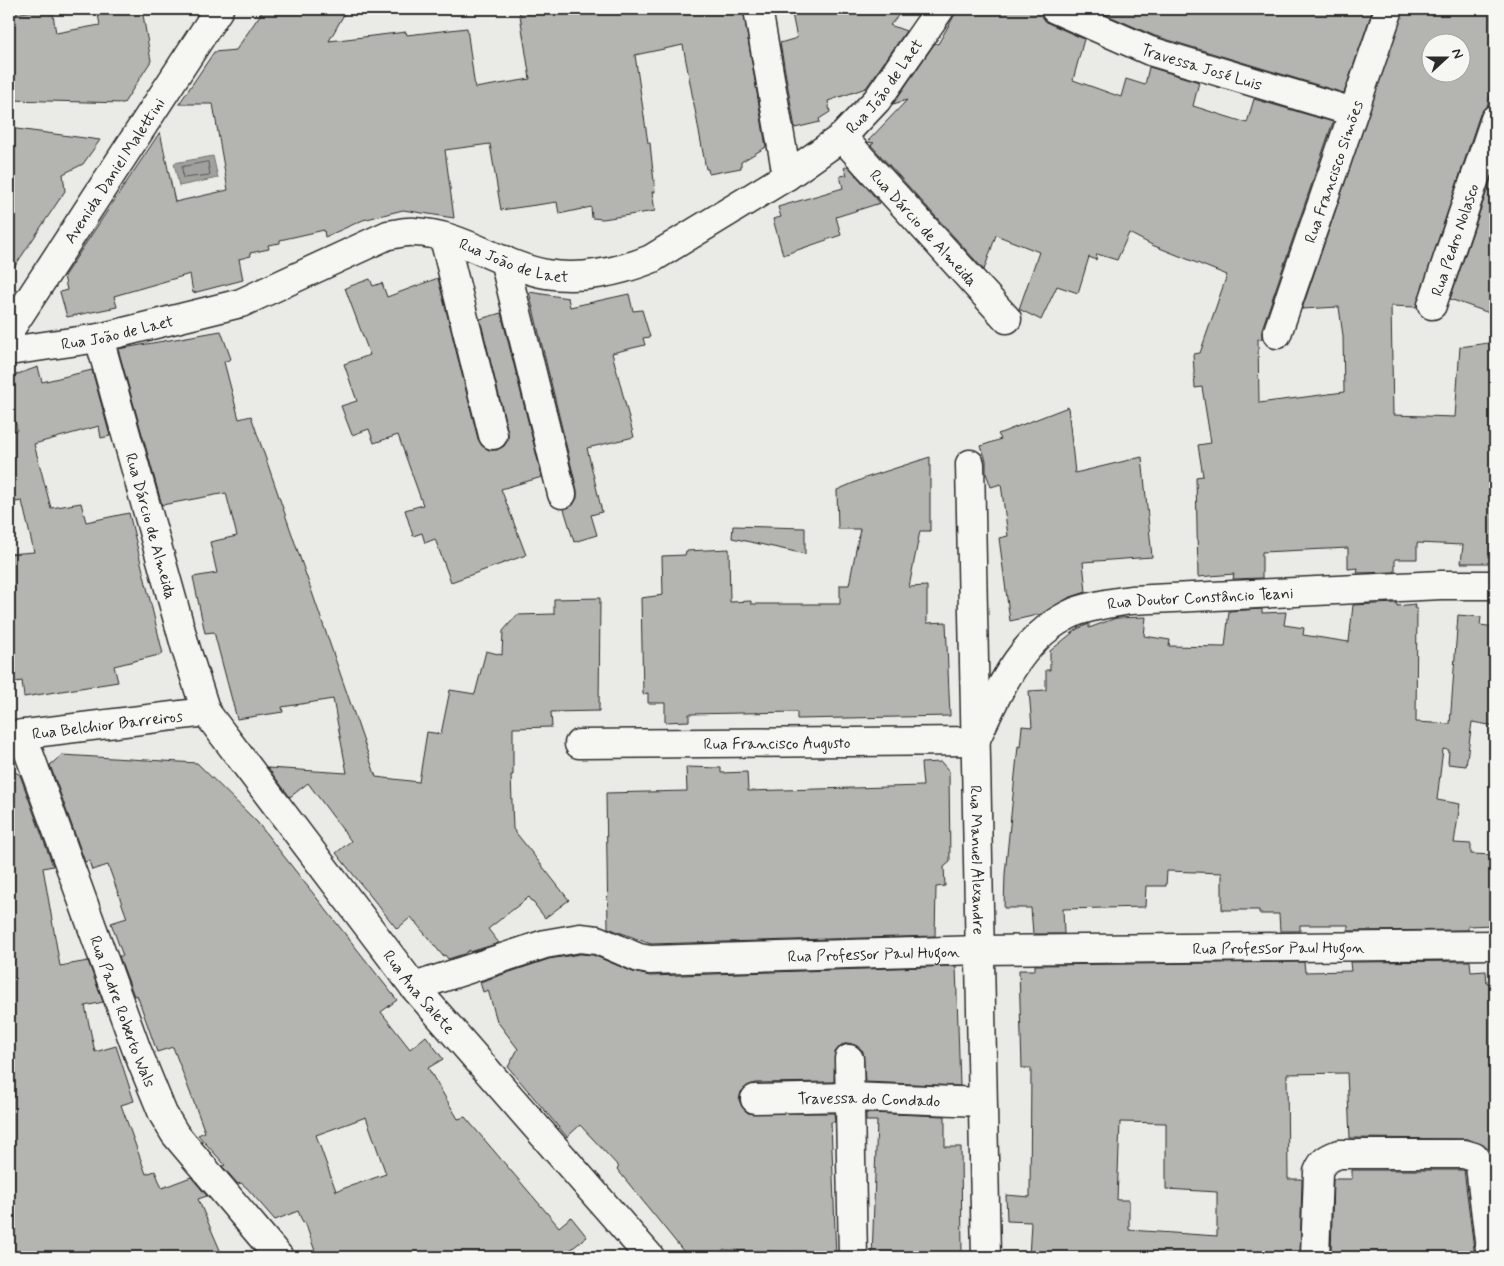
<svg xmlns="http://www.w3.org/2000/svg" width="1504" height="1266" font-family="Mynerve,sans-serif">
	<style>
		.water { fill: #a1a19e; stroke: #727270 }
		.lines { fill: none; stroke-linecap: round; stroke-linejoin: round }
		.shore { stroke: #5a5a59; stroke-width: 1 }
		.building { fill: #b4b4b1; stroke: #2b2b2b; fill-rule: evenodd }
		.minor-casing { stroke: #2b2b2b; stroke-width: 31 }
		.minor { stroke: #f6f6f2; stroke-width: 28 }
		.labels { text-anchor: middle; stroke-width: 4; stroke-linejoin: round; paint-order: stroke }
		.street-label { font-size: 16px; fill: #2b2b2b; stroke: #f6f6f2 }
	</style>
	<rect width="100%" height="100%" fill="#eaeae6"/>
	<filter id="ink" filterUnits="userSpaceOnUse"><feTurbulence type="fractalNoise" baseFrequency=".02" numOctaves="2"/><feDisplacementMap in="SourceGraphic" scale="10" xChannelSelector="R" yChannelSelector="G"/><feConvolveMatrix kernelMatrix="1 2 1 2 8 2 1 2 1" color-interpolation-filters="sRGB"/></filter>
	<g filter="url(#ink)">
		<polygon class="water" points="213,156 218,178 179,186 174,163"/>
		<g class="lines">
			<polygon class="shore" points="208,162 210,175 183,178 182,167"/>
		</g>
		<g class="building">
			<polygon points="45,9 52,9 56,33 100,25 97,9 142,9 151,61 124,103 9,100 9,15"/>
			<polygon points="264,9 347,9 329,41 406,32 407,35 467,28 475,88 530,79 519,9 743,9 766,147 741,162 741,168 709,174 708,169 706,169 683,45 635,55 648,143 650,143 655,192 652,192 655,211 603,219 592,218 591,207 559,214 557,202 501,210 490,144 445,150 454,218 403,210 363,220 325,237 324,230 280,240 280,243 268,245 269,249 250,253 251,256 239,259 243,280 193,293 190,274 114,296 117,307 67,317 60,292 67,290 64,276 160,132 175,202 228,190 213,104 179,104 214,52 236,50"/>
			<polygon points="791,9 904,9 890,25 906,31 866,88 828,101 830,112 819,119 820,122 795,128 780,43 797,38"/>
			<path d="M958,9H1040L1042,18L1048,23L1084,39L1073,80L1121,97L1126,79L1145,85L1149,67L1199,82L1193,106L1247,123L1254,99L1333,122L1262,329V339H1258L1259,403L1344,392L1343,336L1339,307L1302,309L1404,9H1495V82L1487,106L1480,114L1416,307L1391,306L1393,415L1455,417L1460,347L1495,342V563H1461L1463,545L1417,543V559H1395V572L1357,573L1358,568L1348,569V548L1262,552V578L1233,579L1234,574L1198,577L1196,477L1203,476L1198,445L1211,443L1202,387L1195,388L1193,354L1200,353L1227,275L1152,245L1129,233L1117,260L1097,254L1096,260L1089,257L1078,293L1057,286L1041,320L1019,309L1039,252L996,235L984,270L871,145L874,143L867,142L907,100L893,104L935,43L938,44ZM1432,42H1462V72H1432Z"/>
			<polygon points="1093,9 1373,9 1344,93 1155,36"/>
			<polygon points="9,128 100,140 83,164 63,174 65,191 9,275"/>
			<polygon points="848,166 880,203 836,217 841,235 783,255 773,219 781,217 778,207 843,188 840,176 847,175 844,168"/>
			<polygon points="1495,167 1495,315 1450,299"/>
			<polygon points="438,278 478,439 482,446 489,450 497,450 504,446 508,440 508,432 480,319 501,313 542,477 501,489 526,555 451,582 435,539 425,543 422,533 413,536 405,510 423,505 398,435 374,443 369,429 352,435 341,406 357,401 344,364 370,355 345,288 370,279 373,286 382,283 387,297"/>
			<polygon points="529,292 568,298 570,307 629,294 633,311 642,310 650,337 643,338 645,345 612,353 634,437 587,448 602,512 591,515 597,535 574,542 564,509 573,505 577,498 577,490"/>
			<polygon points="221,331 231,359 224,362 239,419 251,416 376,777 419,782 427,732 441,734 450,690 475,694 486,651 502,655 503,631 517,615 554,614 554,599 600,598 599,711 551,712 552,727 513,728 513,775 511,775 513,829 569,900 545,918 529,897 488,929 499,943 470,952 470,950 464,954 448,959 445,955 443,956 411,917 397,929 336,853 351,841 308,783 290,797 268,768 347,773 333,699 282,707 283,712 237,719 214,632 205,633 193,577 217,573 210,542 237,536 226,493 162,505 118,349"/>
			<polygon points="38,367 42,382 92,370 110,436 101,438 99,426 34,444 51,508 81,503 86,522 129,513 163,654 114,666 118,682 24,697 22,681 9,683 9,554 34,552 22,501 9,503 9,432 17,430 9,394 9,377"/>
			<polygon points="1068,407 1075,473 1142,457 1152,557 1083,562 1086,592 1068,598 1042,614 1010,621 999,538 1008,536 1001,484 991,487 986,473 986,460 981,446 1001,439 998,434"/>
			<polygon points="930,457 930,531 920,531 909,587 927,586 927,623 946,622 950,716 797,719 797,712 689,714 689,721 665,722 665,703 648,703 648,693 643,694 641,598 663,595 662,556 685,555 686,551 729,549 730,602 751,601 751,604 840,604 840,585 849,585 860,529 838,529 837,490 865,478"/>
			<polygon points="733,526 805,528 805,554 732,538"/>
			<polygon points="1397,603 1397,606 1415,604 1414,608 1417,608 1416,722 1450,724 1458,615 1481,617 1480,625 1495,627 1495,726 1472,722 1466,766 1448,764 1449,750 1443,749 1437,800 1460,804 1454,843 1471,844 1471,854 1495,855 1494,925 1468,926 1468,930 1348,931 1348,925 1300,925 1300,931 1280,931 1279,914 1259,914 1259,910 1222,910 1222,873 1167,871 1166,886 1146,886 1145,907 1063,909 1064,934 1033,934 1031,908 1004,908 1005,874 1018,746 1020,747 1022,726 1032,727 1029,691 1046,690 1046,670 1050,670 1050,651 1077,629 1089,624 1089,628 1116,618 1146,617 1144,636 1170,640 1169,646 1225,647 1229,611 1262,609 1262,613 1286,612 1284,625 1304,628 1303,635 1349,642 1353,605"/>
			<path d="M62,755L197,763L257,822L397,1000L381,1012L410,1049L426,1036L443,1059L428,1068L458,1119L465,1117L559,1227L571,1217L587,1237L561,1257H317L305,1222L303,1223L298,1211L275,1220L247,1188L241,1183L238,1184L222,1166L225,1165L198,1135L205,1132L173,1047L157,1052L137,995L134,996L119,956H123L111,923L127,918L108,865L92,870L89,861L85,862L50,765ZM366,1117L386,1174L336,1191L316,1135Z"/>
			<polygon points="941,762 949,771 950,862 944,867 945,886 936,887 935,936 651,944 608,928 606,793 687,791 686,767 721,768 721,773 747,772 748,791 923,786 921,763"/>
			<polygon points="9,768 20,775 53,866 43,868 60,966 88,961 103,1002 85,1006 95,1052 116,1046 134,1101 121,1105 146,1174 155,1171 162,1188 191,1177 207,1196 198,1199 223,1257 66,1257 9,1250"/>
			<polygon points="580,954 593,955 633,972 650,976 956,966 960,1086 865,1082 863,1051 857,1046 849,1043 841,1045 835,1052 834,1082 755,1083 747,1086 741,1092 739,1100 742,1107 748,1113 834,1113 835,1122 831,1122 836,1257 795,1257 795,1252 723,1250 714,1257 688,1257 617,1169 619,1167 580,1125 567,1137 508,1067 518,1049 497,1021 488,990 483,992 480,982 549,959"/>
			<path d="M1470,961L1471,972L1486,971L1487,983H1495V1163L1487,1148L1468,1139L1350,1138L1347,1073L1287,1074L1288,1179H1302L1300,1257H1029L1031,1222L1007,1221L1006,1195L1030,1197L1031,1068H1022L1019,970H1035V965L1304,962L1305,972L1351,971L1350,962ZM1120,1122L1166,1123V1189L1217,1192V1236L1129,1230V1200H1117Z"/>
			<polygon points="866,1113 945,1116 945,1147 961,1147 962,1257 872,1257 877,1121 866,1121"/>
			<polygon points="1352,1170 1464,1170 1475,1257 1331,1257 1333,1179 1352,1179"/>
		</g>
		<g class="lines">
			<g class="minor-casing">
				<g id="minor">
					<polyline points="758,9 787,176"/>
					<path id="s1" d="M1055,9L1150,51L1353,112"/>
					<path id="s2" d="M842,137L1007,319"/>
					<polyline points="444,238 493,435"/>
					<polyline points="504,260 562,494"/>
					<path id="s3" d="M1432,305L1495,119"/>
					<path id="s4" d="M9,331L219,9"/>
					<path id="s5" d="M1277,334L1389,9"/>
					<path id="s6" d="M99,338L186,649L206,712L414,987L650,1257"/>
					<path id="s7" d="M9,351L99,338L241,303L388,235C396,234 406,231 414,232C460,233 501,266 546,274C580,280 619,272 651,259L787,176L842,137L877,100L940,9"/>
					<path id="s8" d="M970,464L986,1257"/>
					<path id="s9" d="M22,734L136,1048L163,1114L175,1134L279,1257"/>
					<path id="s10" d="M9,736L206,712"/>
					<path id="s11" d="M579,744L975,741C998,692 1021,635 1075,612C1093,605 1112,603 1131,600L1441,585H1495"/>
					<path id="s12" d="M414,987L545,944L580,938L597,940L639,958L650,960L981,950L1495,945"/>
					<polyline points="849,1059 853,1257"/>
					<path id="s13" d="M755,1099L850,1097L982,1102"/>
					<path d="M1315,1257L1318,1172C1322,1161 1328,1158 1339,1154H1464L1474,1157L1480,1166L1491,1257"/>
				</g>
			</g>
			<use href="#minor" class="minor"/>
		</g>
	</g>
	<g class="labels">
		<g class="street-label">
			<text dy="6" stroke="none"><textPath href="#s1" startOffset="158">Travessa José Luis</textPath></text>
			<text dy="6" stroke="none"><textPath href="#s7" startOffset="965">Rua João de Laet</textPath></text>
			<text dy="6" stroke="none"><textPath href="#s4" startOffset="192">Avenida Daniel Malettini</textPath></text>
			<text dy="6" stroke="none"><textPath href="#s5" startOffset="172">Rua Francisco Simões</textPath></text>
			<text dy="6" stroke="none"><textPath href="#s2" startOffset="122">Rua Dárcio de Almeida</textPath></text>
			<text dy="6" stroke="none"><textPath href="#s3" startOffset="69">Rua Pedro Nolasco</textPath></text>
			<text dy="6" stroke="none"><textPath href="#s7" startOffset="530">Rua João de Laet</textPath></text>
			<text dy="6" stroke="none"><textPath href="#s7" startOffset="110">Rua João de Laet</textPath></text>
			<text dy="6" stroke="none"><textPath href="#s6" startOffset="195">Rua Dárcio de Almeida</textPath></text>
			<text dy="6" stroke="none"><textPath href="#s11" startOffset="690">Rua Doutor Constâncio Teani</textPath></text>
			<text dy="6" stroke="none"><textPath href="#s10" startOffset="99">Rua Belchior Barreiros</textPath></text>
			<text dy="6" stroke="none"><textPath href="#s11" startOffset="198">Rua Francisco Augusto</textPath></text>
			<text dy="6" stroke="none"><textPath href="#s8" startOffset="396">Rua Manuel Alexandre</textPath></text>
			<text dy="6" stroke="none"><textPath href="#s12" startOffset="876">Rua Professor Paul Hugon</textPath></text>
			<text dy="6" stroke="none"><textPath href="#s12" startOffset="471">Rua Professor Paul Hugon</textPath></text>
			<text dy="6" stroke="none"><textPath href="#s6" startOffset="741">Rua Ana Salete</textPath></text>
			<text dy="6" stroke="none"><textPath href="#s9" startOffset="295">Rua Padre Roberto Wals</textPath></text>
			<text dy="6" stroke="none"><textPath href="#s13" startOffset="114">Travessa do Condado</textPath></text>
		</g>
	</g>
	<rect width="1504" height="1266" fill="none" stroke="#f6f6f2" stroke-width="30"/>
	<rect x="15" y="15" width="1474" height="1236" fill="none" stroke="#2b2b2b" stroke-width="2" filter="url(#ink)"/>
	<g transform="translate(1446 58) rotate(69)"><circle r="24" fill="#f6f6f2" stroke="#a5a5a2"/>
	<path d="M0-4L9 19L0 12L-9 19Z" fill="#2b2b2b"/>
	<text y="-8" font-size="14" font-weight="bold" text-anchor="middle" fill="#2b2b2b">N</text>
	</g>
</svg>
